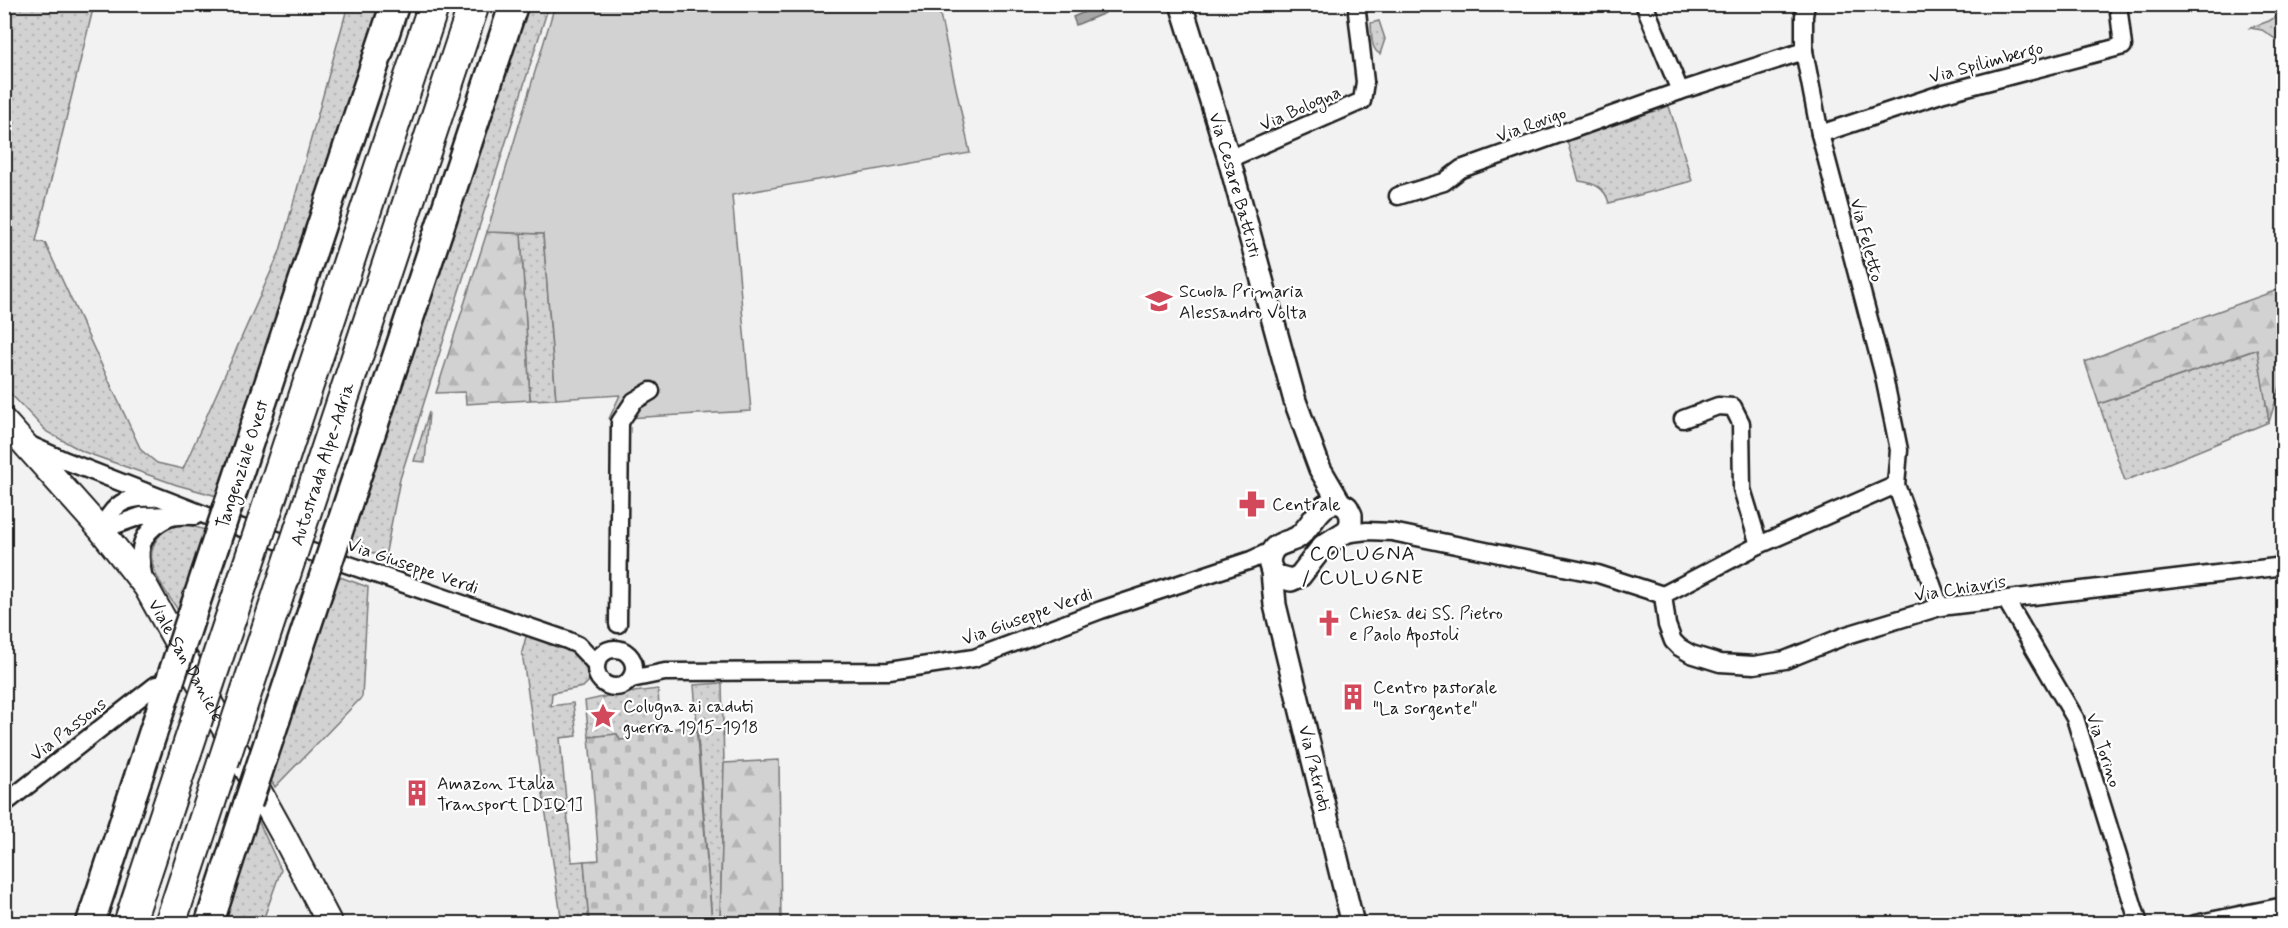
<svg xmlns="http://www.w3.org/2000/svg" width="2288" height="928" font-family="Mynerve,sans-serif">
	<style>
		.grass { fill: url(#grass-dots); stroke: #777; stroke-width: 1.5 }
		.forest { fill: url(#forest-firs); stroke: #777; stroke-width: 1.5 }
		.cemetery { fill: url(#cemetery-stones); stroke: #777; stroke-width: 1.5 }
		.pitch { fill: #d2d2d2; stroke: #777; stroke-width: 1.5 }
		.water { fill: #a8a8a8; stroke: #707070; stroke-width: 1.5 }
		.lines { fill: none; stroke-linecap: round; stroke-linejoin: round }
		.minor-casing { stroke: #1c1c1c; stroke-width: 21 }
		.tertiary-casing { stroke: #1c1c1c; stroke-width: 26 }
		.secondary-casing { stroke: #1c1c1c; stroke-width: 28 }
		.trunk-casing { stroke: #1c1c1c; stroke-width: 32 }
		.motorway-casing { stroke: #1c1c1c; stroke-width: 34 }
		.minor { stroke: #fff; stroke-width: 16 }
		.tertiary { stroke: #fff; stroke-width: 21 }
		.secondary { stroke: #fff; stroke-width: 24 }
		.trunk { stroke: #fff; stroke-width: 27 }
		.motorway { stroke: #fff; stroke-width: 30 }
		.trunk-bridge-casing { stroke: #1c1c1c; stroke-width: 32; stroke-linecap: butt }
		.motorway-bridge-casing { stroke: #1c1c1c; stroke-width: 34; stroke-linecap: butt }
		.trunk-bridge { stroke: #fff; stroke-width: 27 }
		.motorway-bridge { stroke: #fff; stroke-width: 30 }
		.labels { text-anchor: middle; stroke-width: 4.5; stroke-linejoin: round; paint-order: stroke }
		.street-label { font-size: 18px; fill: #1c1c1c; stroke: #fff }
		.poi-label { font-size: 18px; fill: #1c1c1c; stroke: #fff; text-anchor: start }
		.quarter-label { font-size: 21px; letter-spacing: 1.5px; fill: #1c1c1c; stroke: #fff }
	</style>
	<defs>
		<pattern id="grass-dots" width="8" height="8" patternUnits="userSpaceOnUse" patternTransform="scale(1.5)"><rect width="8" height="8" fill="#d2d2d2"/><path d="M2 2h.1M6 6h.1" fill="none" stroke="#b4b4b4" stroke-width="1.8" stroke-linecap="round"/></pattern>
		<pattern id="forest-firs" width="22" height="20" patternUnits="userSpaceOnUse" patternTransform="scale(1.5)"><rect width="22" height="20" fill="#d2d2d2"/><path d="M5 1l3.5 6h-7zM16 11l3.5 6h-7z" fill="#b4b4b4"/></pattern>
		<pattern id="cemetery-stones" width="16" height="16" patternUnits="userSpaceOnUse" patternTransform="scale(1.5)"><rect width="16" height="16" fill="#d2d2d2"/><path d="M2 7V4a2 2 0 0 1 4 0v3zM10 15v-3a2 2 0 0 1 4 0v3z" fill="#b4b4b4"/></pattern>
	</defs>
	<rect width="100%" height="100%" fill="#f2f2f2"/>
	<filter id="ink" filterUnits="userSpaceOnUse"><feTurbulence type="fractalNoise" baseFrequency=".0167" numOctaves="2"/><feDisplacementMap in="SourceGraphic" scale="12" xChannelSelector="R" yChannelSelector="G"/><feConvolveMatrix kernelMatrix="1 2 1 2 8 2 1 2 1" color-interpolation-filters="sRGB"/></filter>
	<g filter="url(#ink)">
		<g class="grass">
			<polygon points="4,5 94,5 36,241 45,243 141,450 157,463 183,469 280,251 348,5 384,5 217,496 177,485 84,452 47,432 5,388"/>
			<polygon points="524,5 549,5 400,479 385,557 347,544"/>
			<polygon points="2283,12 2283,44 2262,30 2250,28 2269,21"/>
			<path d="M1379,21L1385,39L1380,54C1370,49 1372,34 1371,23Z"/>
			<path d="M1669,106L1692,181L1609,203C1605,187 1594,183 1579,181L1567,141Z"/>
			<polygon points="521,233 543,234 556,399 530,400"/>
			<polygon points="2258,349 2269,422 2125,481 2099,404"/>
			<polygon points="429,412 425,462 414,461"/>
			<path d="M172,525H189L205,530L178,610C158,580 133,550 172,525Z"/>
			<polygon points="337,576 368,587 362,697 275,787 269,777"/>
			<polygon points="527,633 574,652 590,673 590,680 583,687 552,693 551,706 573,703 577,736 560,738 572,862 584,861 589,923 562,923 522,652"/>
			<polygon points="722,683 724,763 720,923 712,923 694,685"/>
			<polygon points="658,689 660,730 633,733 631,739 620,740 617,734 589,737 585,701 617,694"/>
			<polygon points="257,818 281,870 262,923 223,924"/>
		</g>
		<g class="forest">
			<polygon points="487,232 521,233 530,400 466,404 465,392 436,393"/>
			<polygon points="2283,288 2283,377 2269,422 2257,349 2099,404 2085,362 2143,338"/>
			<polygon points="779,760 781,923 720,923 724,763"/>
		</g>
		<polygon class="cemetery" points="696,726 712,923 589,923 584,861 599,860 589,737 617,734 620,740 631,739 632,733"/>
		<polygon class="pitch" points="555,5 938,5 970,153 732,195 751,411 609,419 620,395 556,399 543,234 487,232"/>
		<polygon class="water" points="1101,5 1105,13 1076,25 1073,17"/>
		<g class="lines">
			<g class="minor-casing">
				<g id="minor">
					<polyline points="1644,4 1680,91 1804,51"/>
					<polyline points="1806,4 1804,16 1804,51 1820,134 1883,372 1899,450 1896,485 1940,607"/>
					<polyline points="1820,134 1944,93 2123,46 2118,4"/>
					<polyline points="1229,159 1362,101 1365,82 1357,12 1360,4"/>
					<polyline points="1398,196 1444,182 1461,169 1680,91"/>
					<polyline points="1683,419 1718,406 1733,407 1741,423 1742,489 1759,545"/>
					<polyline points="28,444 66,461 210,517 567,640 578,645 596,664"/>
					<polyline points="101,530 141,516 173,515"/>
					<path d="M101,530C113,504 125,496 153,498"/>
					<polyline points="1344,534 1367,531 1392,532 1598,574 1663,595"/>
					<path d="M145,583C140,561 135,542 155,526C170,515 178,515 195,516"/>
					<polyline points="1663,595 1667,625 1673,641 1679,647 1691,654 1720,663 1754,665 1785,660 1847,635 1940,607 2284,566"/>
					<polyline points="1663,595 1759,545 1896,485"/>
					<polyline points="2006,600 2075,718 2139,924"/>
					<polyline points="618,624 620,422 634,401 651,391"/>
					<circle cx="615" cy="668" r="19"/>
					<polyline points="631,679 665,672 889,671 974,658 1101,610 1251,560 1273,550"/>
					<polyline points="4,804 156,685"/>
					<polyline points="2195,924 2284,906"/>
				</g>
			</g>
			<g class="tertiary-casing">
				<g id="tertiary">
					<path id="s1" d="M1181,4L1229,159L1295,401L1320,469L1340,503L1347,507L1351,515V524L1347,531L1323,546L1300,576L1291,580L1276,576C1271,570 1267,563 1271,554C1275,542 1289,543 1298,537C1313,526 1320,499 1340,503"/>
					<path id="s2" d="M1272,571L1275,605L1353,924"/>
				</g>
			</g>
			<g class="secondary-casing">
				<g id="secondary">
					<path id="s3" d="M4,421L101,530L146,587L285,838L330,924"/>
				</g>
			</g>
			<g class="trunk-casing">
				<g id="trunk">
					<polyline points="228,506 395,4"/>
					<polyline points="336,539 514,4"/>
					<polyline points="90,924 170,681"/>
					<polyline points="209,924 248,803"/>
				</g>
			</g>
			<g class="motorway-casing">
				<g id="motorway">
					<polyline points="264,518 434,4"/>
					<polyline points="300,529 474,4"/>
					<polyline points="129,924 196,722"/>
					<polyline points="170,924 223,763"/>
				</g>
			</g>
			<use href="#minor" class="minor"/>
			<use href="#tertiary" class="tertiary"/>
			<use href="#secondary" class="secondary"/>
			<use href="#trunk" class="trunk"/>
			<use href="#motorway" class="motorway"/>
			<g class="trunk-bridge-casing">
				<g id="trunk-bridge">
					<polyline points="170,681 228,506"/>
					<polyline points="248,803 336,539"/>
				</g>
			</g>
			<g class="motorway-bridge-casing">
				<g id="motorway-bridge">
					<polyline points="196,722 264,518"/>
					<polyline points="223,763 300,529"/>
				</g>
			</g>
			<use href="#trunk-bridge" class="trunk-bridge"/>
			<use href="#motorway-bridge" class="motorway-bridge"/>
		</g>
	</g>
	<defs>
		<g id="school-bare" transform="scale(2.07)"><path d="M0-5L7-2L0 1L-7-2ZM-4 1L0 2.5L4 1V4Q0 6-4 4Z" fill="#d1495b" stroke="#fff" stroke-width="2.5" paint-order="stroke"/></g>
		<g id="pharmacy-bare" transform="scale(2.07)"><path d="M-2-6h4v4h4v4h-4v4h-4v-4h-4v-4h4Z" fill="#d1495b" stroke="#fff" stroke-width="2.5" paint-order="stroke"/></g>
		<g id="church-bare" transform="scale(2.07)"><path d="M-1.2-6h2.4v3.5h3.3v2.4h-3.3V6h-2.4V-.1h-3.3v-2.4h3.3Z" fill="#d1495b" stroke="#fff" stroke-width="2.5" paint-order="stroke"/></g>
		<g id="building-bare" transform="scale(2.07)"><path d="M-4-6H4V6H1V3H-1V6H-4ZM-2.5-4.3h1.7v1.8h-1.7ZM.8-4.3h1.7v1.8H.8ZM-2.5-1h1.7V.8h-1.7ZM.8-1h1.7V.8H.8Z" fill="#d1495b" stroke="#fff" stroke-width="2.5" paint-order="stroke"/></g>
		<g id="sight-bare" transform="scale(2.07)"><path d="M0-6L1.8-2.2L6-1.7L2.9 1.2L3.7 5.4L0 3.3L-3.7 5.4L-2.9 1.2L-6-1.7L-1.8-2.2Z" fill="#d1495b" stroke="#fff" stroke-width="2.5" paint-order="stroke"/></g>
	</defs>
	<g fill-rule="evenodd">
		<use href="#school-bare" x="1159" y="301"/>
		<use href="#pharmacy-bare" x="1252" y="504"/>
		<use href="#church-bare" x="1329" y="623"/>
		<use href="#building-bare" x="1353" y="697"/>
		<use href="#sight-bare" x="603" y="716"/>
		<use href="#building-bare" x="417" y="793"/>
	</g>
	<g class="labels">
		<g class="street-label">
			<text transform="translate(1986 62) rotate(-15)" y="6">Via Spilimbergo</text>
			<text transform="translate(1300 108) rotate(-24)" y="6">Via Bologna</text>
			<text transform="translate(1531 124) rotate(-20)" y="6">Via Rovigo</text>
			<text dy="6" stroke="none"><textPath href="#s1" startOffset="189">Via Cesare Battisti</textPath></text>
			<text transform="translate(1867 240) rotate(75)" y="6">Via Feletto</text>
			<text transform="translate(242 464) rotate(-72)" y="6">Tangenziale Ovest</text>
			<text transform="translate(322 464) rotate(-72)" y="6">Autostrada Alpe-Adria</text>
			<text transform="translate(413 566) rotate(19)" y="6">Via Giuseppe Verdi</text>
			<text transform="translate(1960 588) rotate(-9)" y="6">Via Chiavris</text>
			<text transform="translate(1027 616) rotate(-20)" y="6">Via Giuseppe Verdi</text>
			<text dy="6" stroke="none"><textPath href="#s3" startOffset="302">Viale San Daniele</textPath></text>
			<text transform="translate(68 729) rotate(-38)" y="6">Via Passons</text>
			<text transform="translate(2104 750) rotate(72)" y="6">Via Torino</text>
			<text dy="6" stroke="none"><textPath href="#s2" startOffset="202">Via Patrioti</textPath></text>
		</g>
		<g class="poi-label">
			<text x="1179" y="297">Scuola Primaria<tspan x="1179" dy="21">Alessandro Volta</tspan></text>
			<text x="1272" y="510">Centrale</text>
			<text x="1349" y="619">Chiesa dei SS. Pietro<tspan x="1349" dy="21">e Paolo Apostoli</tspan></text>
			<text x="1373" y="693">Centro pastorale<tspan x="1373" dy="21">"La sorgente"</tspan></text>
			<text x="623" y="712">Colugna ai caduti<tspan x="623" dy="21">guerra 1915-1918</tspan></text>
			<text x="437" y="789">Amazon Italia<tspan x="437" dy="21">Transport [DIQ1]</tspan></text>
		</g>
		<g class="quarter-label">
			<text x="1363" y="560">COLUGNA<tspan x="1363" dy="24">/ CULUGNE</tspan></text>
		</g>
	</g>
	<rect width="2288" height="928" fill="none" stroke="#fff" stroke-width="24"/>
	<rect x="12" y="12" width="2264" height="904" fill="none" stroke="#1c1c1c" stroke-width="2" filter="url(#ink)"/>
</svg>
